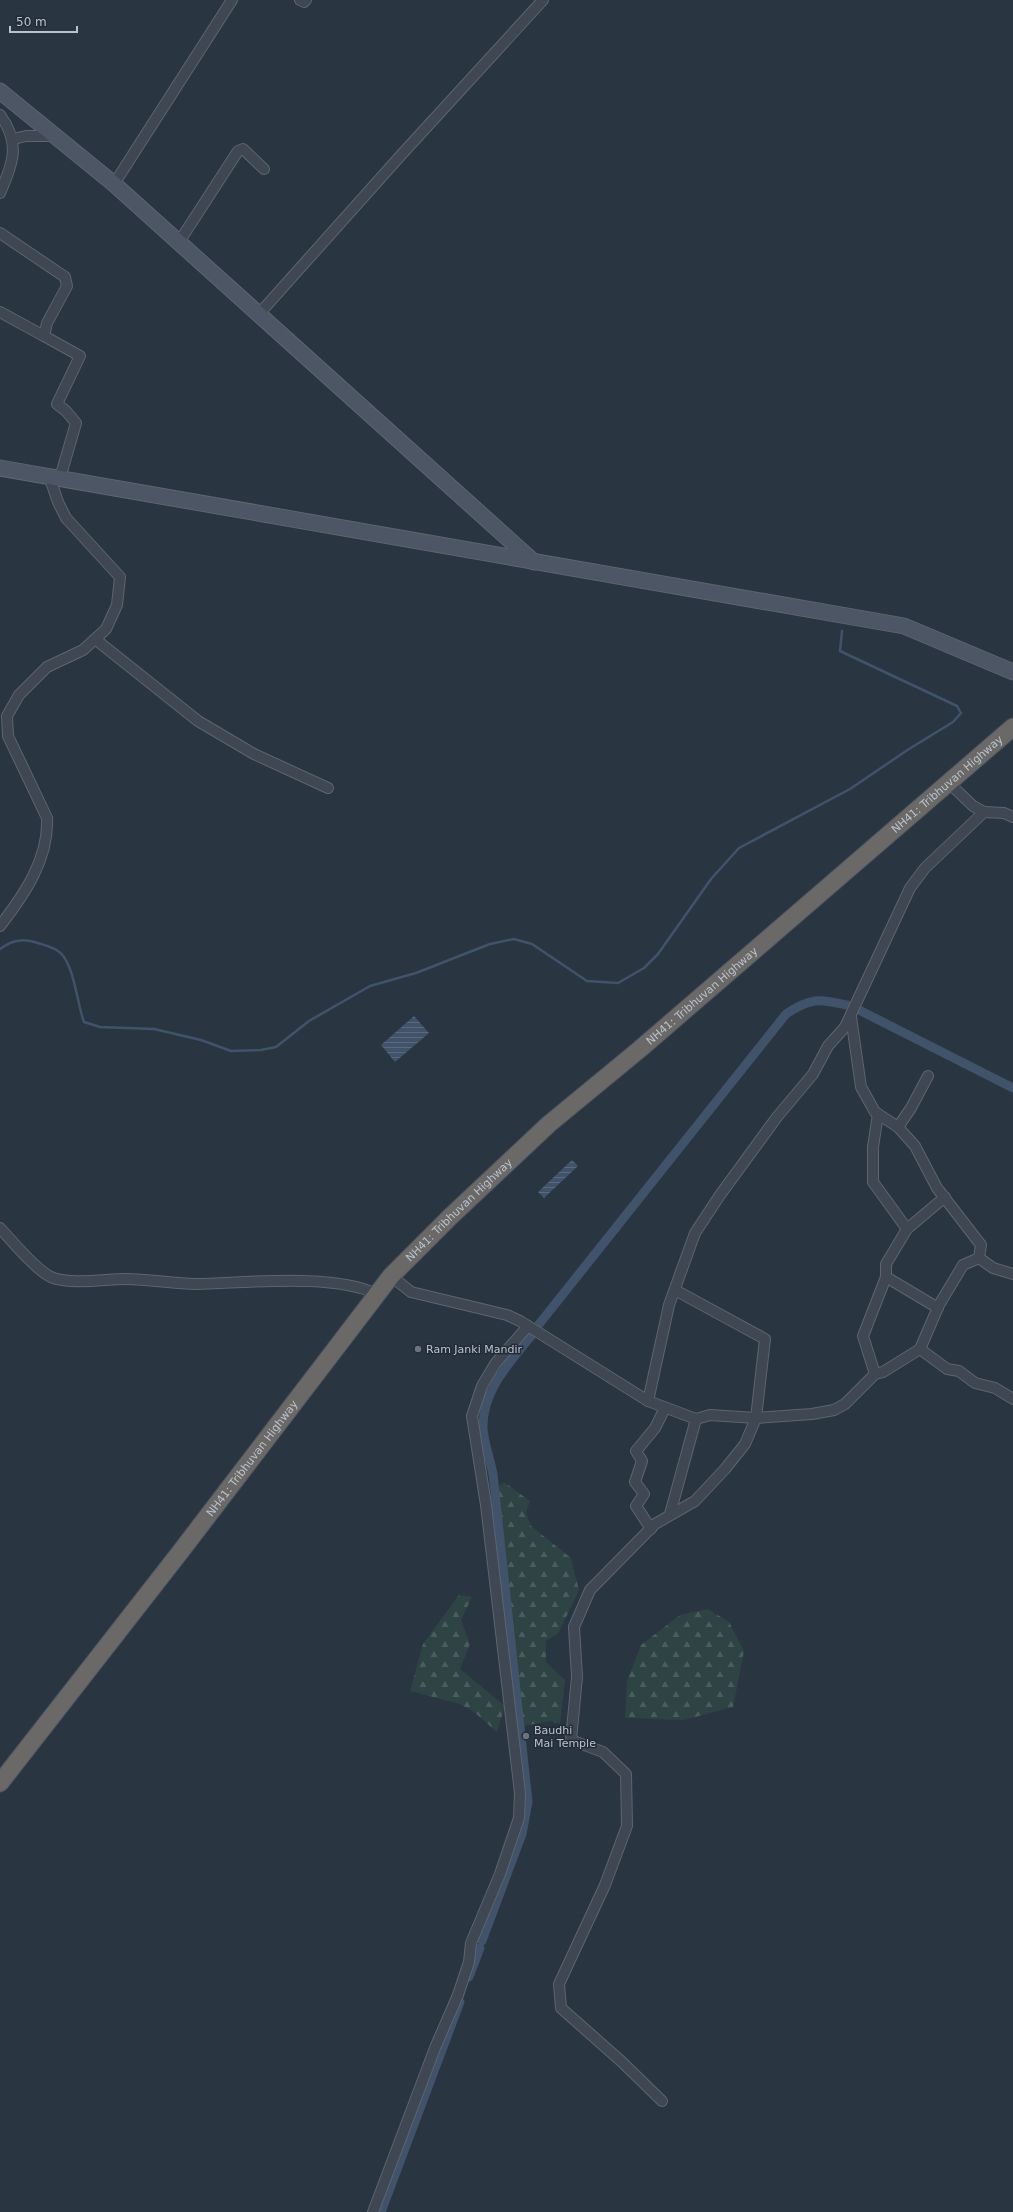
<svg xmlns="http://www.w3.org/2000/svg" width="1013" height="2212" font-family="'DejaVu Sans',sans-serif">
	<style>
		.forest { fill: url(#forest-firs) }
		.water { fill: url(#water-rules) }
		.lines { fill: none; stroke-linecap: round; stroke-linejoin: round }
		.stream { stroke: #41536a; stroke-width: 2.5 }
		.canal { stroke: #41536a; stroke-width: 9 }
		.minor-casing { stroke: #5c6570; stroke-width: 12 }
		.secondary-casing { stroke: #5c6570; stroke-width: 17 }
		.trunk-casing { stroke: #48525d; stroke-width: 19 }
		.minor { stroke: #3e4752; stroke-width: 10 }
		.secondary { stroke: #4c5665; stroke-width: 15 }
		.trunk { stroke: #6a6967; stroke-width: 17 }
		.worship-dot { fill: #6b7280; stroke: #222c38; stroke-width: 1.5 }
		.labels { text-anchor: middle; stroke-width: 3; stroke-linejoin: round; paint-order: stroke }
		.street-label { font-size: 11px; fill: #bbc2cc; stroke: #222c38 }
		.poi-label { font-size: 11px; fill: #bbc2cc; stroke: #222c38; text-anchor: start }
	</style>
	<defs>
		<pattern id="forest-firs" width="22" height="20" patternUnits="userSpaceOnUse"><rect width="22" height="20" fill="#2d4344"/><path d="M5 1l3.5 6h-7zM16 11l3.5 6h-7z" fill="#4a5c5e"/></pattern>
		<pattern id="water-rules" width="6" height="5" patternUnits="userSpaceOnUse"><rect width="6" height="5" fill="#41536a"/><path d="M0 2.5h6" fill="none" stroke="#5a6a7e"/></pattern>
	</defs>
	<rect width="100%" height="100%" fill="#2a3542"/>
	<g class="forest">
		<polygon points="504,1482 530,1501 526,1513 531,1526 571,1558 579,1590 558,1634 546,1641 546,1662 565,1680 560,1724 550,1721 518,1727 491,1493"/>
		<polygon points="459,1595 472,1597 461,1620 470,1644 460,1669 505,1706 497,1732 475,1713 460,1704 410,1691 423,1644"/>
		<polygon points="708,1609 729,1622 744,1651 733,1707 684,1720 625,1718 627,1681 641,1645 680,1615"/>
	</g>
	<g class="water">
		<polygon points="414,1016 429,1033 395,1062 381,1045"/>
		<polygon points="572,1160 578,1166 544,1198 538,1192"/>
	</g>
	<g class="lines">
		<path class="stream" d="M0,949C12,940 23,938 38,943C44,945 52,947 58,951C74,961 77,1004 84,1022L100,1027L154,1029L201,1040L231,1051L261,1050L276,1047L309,1021L370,986L416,973L490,944L514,939L532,944L587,981L618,983L644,968L658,954L711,879L739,848L850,789L909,749L953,722L961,713L957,706L840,651L842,631"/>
		<g class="canal">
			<polyline points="857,1009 1013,1088"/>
			<path d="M536,1328L786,1014C811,997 819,999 847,1005"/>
			<path d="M482,1941L522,1834L528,1802L493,1474C490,1459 484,1443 483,1428C482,1391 510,1362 532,1335"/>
			<polyline points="469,1977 480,1948"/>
			<polyline points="381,2212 460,2002"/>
		</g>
		<g class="minor-casing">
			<g id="minor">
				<polyline points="300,0 304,2 306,0"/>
				<path d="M0,115C21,143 13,164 0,193"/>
				<polyline points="13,139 26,136 54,136"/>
				<polyline points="114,184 232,0"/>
				<polyline points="0,233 65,277 67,286 47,323 44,336 80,356 57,404 66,411 76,423 60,478"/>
				<polyline points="179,242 238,151 243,149 264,169"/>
				<polyline points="0,312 44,336"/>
				<polyline points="259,314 402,154 543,0"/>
				<polyline points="95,639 198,721 254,754 328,788"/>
				<polyline points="984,812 1004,813 1013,817"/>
				<path d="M0,926C24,895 49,859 47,818L8,736L7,716L19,695L47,667L83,650L106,629L117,605L120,577L66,518L58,502L49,476"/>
				<polyline points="851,1017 861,1087 875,1112 898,1127 915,1146 937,1188 981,1245 979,1258 963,1265 939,1305 920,1349"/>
				<polyline points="878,1114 873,1147 873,1182 907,1229"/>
				<polyline points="898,1127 911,1108 928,1076"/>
				<path d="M0,1228C12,1241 36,1270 51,1277C68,1285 106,1279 126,1279C150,1279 173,1284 196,1284C247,1283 332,1273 377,1294"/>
				<polyline points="979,1258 993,1268 1013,1274"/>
				<polyline points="391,1276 411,1292 507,1315 520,1321 648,1401 696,1419 710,1415 756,1418 812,1414 834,1410 845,1404 875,1374 883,1372 920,1349 947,1369 959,1371 975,1383 995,1388 1013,1399"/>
				<polyline points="886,1277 938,1308"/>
				<polyline points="875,1374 863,1336 886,1277 886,1264 907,1229 945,1197"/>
				<polyline points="648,1401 669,1305 695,1233 720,1195 777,1117 813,1074 828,1046 845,1027 910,888 925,868 984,812 973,806 949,783"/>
				<polyline points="670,1514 696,1419"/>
				<polyline points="651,1529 636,1506 644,1494 635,1482 642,1461 636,1451 655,1428 665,1408"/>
				<polyline points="662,2101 622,2062 561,2008 559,1984 605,1885 627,1826 626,1774 603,1752 571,1740 577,1677 574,1627 590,1590 655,1524 695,1501 725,1469 745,1444 756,1418 765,1339 675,1290"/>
				<polyline points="373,2212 435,2048 458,1995 469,1962 471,1943 500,1874 519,1818 520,1793 486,1505 472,1416 482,1386 495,1364 528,1326"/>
			</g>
		</g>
		<g class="secondary-casing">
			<g id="secondary">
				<polyline points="0,91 114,184 534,562"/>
				<polyline points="0,468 904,626 1013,672"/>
			</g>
		</g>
		<g class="trunk-casing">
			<g id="trunk">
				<path id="s1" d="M0,1783L181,1551L391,1276L450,1217L549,1124L640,1049L1013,727"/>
			</g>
		</g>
		<use href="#minor" class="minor"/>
		<use href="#secondary" class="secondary"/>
		<use href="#trunk" class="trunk"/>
	</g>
	<g class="worship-dot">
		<circle cx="418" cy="1349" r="4"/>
		<circle cx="526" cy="1736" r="4"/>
	</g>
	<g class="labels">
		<g class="street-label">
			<text dy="4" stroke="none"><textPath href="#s1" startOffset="1383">NH41: Tribhuvan Highway</textPath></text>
			<text dy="4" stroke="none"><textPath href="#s1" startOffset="1059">NH41: Tribhuvan Highway</textPath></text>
			<text dy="4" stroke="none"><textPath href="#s1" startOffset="735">NH41: Tribhuvan Highway</textPath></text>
			<text dy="4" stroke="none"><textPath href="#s1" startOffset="411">NH41: Tribhuvan Highway</textPath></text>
		</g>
		<g class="poi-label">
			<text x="426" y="1353">Ram Janki Mandir</text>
			<text x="534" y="1734">Baudhi<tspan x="534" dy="13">Mai Temple</tspan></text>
		</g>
	</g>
	<path d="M10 26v6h67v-6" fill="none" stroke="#bbc2cc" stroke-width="2"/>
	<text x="16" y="26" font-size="12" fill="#bbc2cc" stroke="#222c38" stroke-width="3" paint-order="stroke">50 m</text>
</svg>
